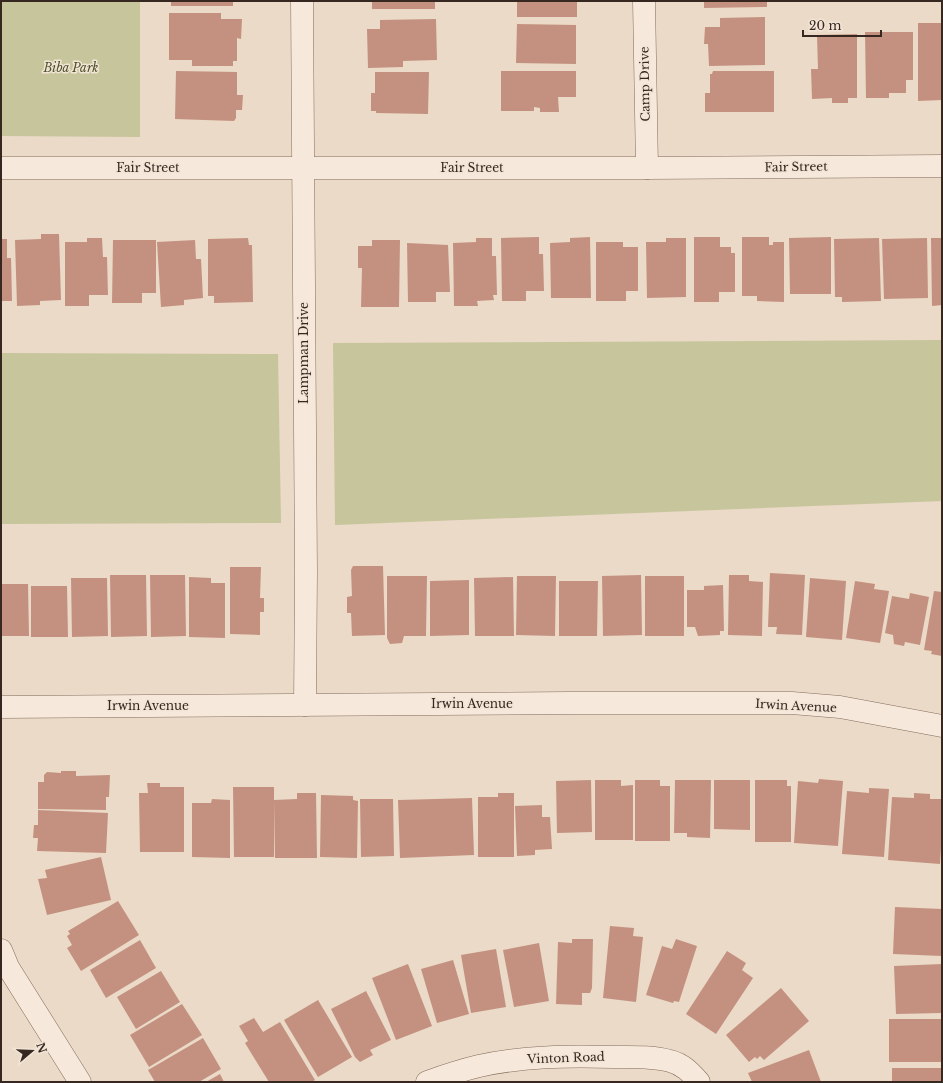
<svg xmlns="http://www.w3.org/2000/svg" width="943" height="1083" font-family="'Libre Baskerville',serif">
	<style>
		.green { fill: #c7c59c }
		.building { fill: #c49181 }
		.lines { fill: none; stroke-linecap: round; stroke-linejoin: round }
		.minor-casing { stroke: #846c5e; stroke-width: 23 }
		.minor { stroke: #f6e8da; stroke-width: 22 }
		.labels { text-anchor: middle; stroke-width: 3; stroke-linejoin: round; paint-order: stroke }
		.park-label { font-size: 12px; font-style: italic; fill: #4d5029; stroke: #f2e5d6 }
		.street-label { font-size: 12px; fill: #362720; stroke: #f2e5d6 }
	</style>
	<rect width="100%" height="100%" fill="#eadac7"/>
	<g class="green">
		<polygon points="1,1 140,1 140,137 1,136"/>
		<polygon points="942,340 942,501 335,525 333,343"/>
		<polygon points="1,353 278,354 281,523 1,524"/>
	</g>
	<g class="building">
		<rect x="171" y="1" width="62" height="5"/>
		<rect x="372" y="1" width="63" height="8"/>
		<rect x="517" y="1" width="60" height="16"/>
		<polygon points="704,1 767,1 767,7 704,8"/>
		<polygon points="169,13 221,13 221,19 242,19 241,39 237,38 237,61 233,61 233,66 192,66 192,60 169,60"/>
		<polygon points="765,17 765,65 709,66 708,44 704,44 705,27 720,27 720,18"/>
		<polygon points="436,19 437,60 403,61 403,67 368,68 367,29 380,29 380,20"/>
		<polygon points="918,23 942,23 942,100 918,101"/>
		<polygon points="517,24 576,25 576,64 516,63"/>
		<polygon points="865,32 913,32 913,80 906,80 906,93 889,93 889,98 866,98"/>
		<polygon points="857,34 857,98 848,98 848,103 832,103 832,98 812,99 811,69 818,69 817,35"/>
		<polygon points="176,71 237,72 237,95 243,95 242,110 236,110 236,118 234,121 175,119"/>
		<polygon points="501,71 576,71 576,97 558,97 559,112 540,112 540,108 534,107 534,111 501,111"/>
		<polygon points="713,71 774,71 774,112 705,112 705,93 710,93 710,74 712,74"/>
		<polygon points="375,72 429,72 428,114 376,113 376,111 371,111 371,93 375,93"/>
		<polygon points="41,234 59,234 61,300 40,301 40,305 17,306 15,240 41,239"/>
		<polygon points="539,237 539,254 543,254 544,291 526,291 526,301 502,301 501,238"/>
		<polygon points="590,237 591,298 551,298 550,243 570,242 570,238"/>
		<polygon points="694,237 720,237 720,247 731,247 731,253 735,253 735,292 719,292 719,302 694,302"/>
		<polygon points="742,237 769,237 769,245 773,245 773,242 784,242 784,302 757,301 757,296 742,296"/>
		<polygon points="831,237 831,294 790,294 789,238"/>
		<polygon points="87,238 102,238 103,257 107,257 108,295 89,295 89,306 65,306 65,242 87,242"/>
		<polygon points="248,238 249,245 252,245 253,302 214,303 214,296 208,296 208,239"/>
		<polygon points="476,238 492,238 492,256 496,256 497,295 493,295 494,300 477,301 478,306 454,306 453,243 476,242"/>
		<polygon points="666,238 686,238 686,297 647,298 646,242 666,242"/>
		<polygon points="879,238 881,301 842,302 842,297 835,297 834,239"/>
		<polygon points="927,238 928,298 884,299 882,239"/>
		<polygon points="931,238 942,238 942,305 932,306"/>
		<polygon points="1,239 7,239 7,258 11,258 12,301 1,301"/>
		<polygon points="113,240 156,240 156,293 142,293 142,303 112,303"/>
		<polygon points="195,240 196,259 201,259 203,298 184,300 184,305 161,307 157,242"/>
		<polygon points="372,240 400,240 399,307 361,307 362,268 358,268 358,246 372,246"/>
		<polygon points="596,242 623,242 623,247 638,247 638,291 626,291 626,301 596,301"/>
		<polygon points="407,243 448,245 450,292 436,292 436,302 408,302"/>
		<polygon points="353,566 383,566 385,635 352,636 351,613 347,613 347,597 352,596 351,570"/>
		<polygon points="230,567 261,567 260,598 264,598 264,612 260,612 260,635 230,634"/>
		<polygon points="770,573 805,575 802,635 776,634 777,627 768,627"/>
		<polygon points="110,575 146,575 147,636 111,637"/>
		<polygon points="150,575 185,575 186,636 151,637"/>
		<polygon points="641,575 642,635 603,636 602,576"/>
		<polygon points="729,575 749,575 749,581 763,582 762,636 728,635"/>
		<polygon points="387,576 427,576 426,636 404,636 402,643 390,644 387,638"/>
		<polygon points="517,576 556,576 555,636 516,635"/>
		<rect x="645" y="576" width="39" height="60"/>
		<polygon points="189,577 211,578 211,583 225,583 225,638 189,637"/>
		<polygon points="513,577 514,636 475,636 474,578"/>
		<polygon points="71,578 107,578 108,636 72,637"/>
		<polygon points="810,578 846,581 842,640 806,637"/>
		<polygon points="469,580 469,635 430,636 430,581"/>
		<polygon points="559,581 598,581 597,636 559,636"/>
		<polygon points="855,581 875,584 874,589 889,591 880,643 846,638"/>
		<polygon points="1,584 28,584 29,636 1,636"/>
		<polygon points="723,585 724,631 720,631 720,635 698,636 695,627 687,627 687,590 704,590 704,586"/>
		<polygon points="31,586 67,586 68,637 31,637"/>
		<polygon points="934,591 942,592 942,656 931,654 932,651 924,650"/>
		<polygon points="910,593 929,597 920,645 905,642 904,646 894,644 893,635 885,633 892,596 909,599"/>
		<polygon points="61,771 76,771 76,776 110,775 109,797 106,797 106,810 38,809 38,782 44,782 44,775 47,772 61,773"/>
		<polygon points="819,779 843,781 838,846 794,843 798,781 818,783"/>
		<polygon points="591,780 592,832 557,833 556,781"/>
		<polygon points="595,780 621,780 621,786 633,785 633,840 595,840"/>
		<polygon points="635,780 660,780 660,786 670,786 670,841 635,841"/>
		<polygon points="675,780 711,780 710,838 687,837 687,833 674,833"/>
		<polygon points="714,780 750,780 750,830 714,829"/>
		<polygon points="755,780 787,780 787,786 791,786 791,842 755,842"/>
		<polygon points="147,783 160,783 160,787 184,787 184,852 140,852 139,793 148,793"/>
		<polygon points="233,787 274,787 274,857 234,857"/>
		<polygon points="869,788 889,789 884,857 842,854 847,791 869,793"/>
		<polygon points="297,793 316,793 317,858 275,858 274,800 297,799"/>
		<polygon points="498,793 514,793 514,857 478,857 478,797 498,797"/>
		<polygon points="914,793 930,794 930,799 942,799 942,832 940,864 888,860 892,797 914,798"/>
		<polygon points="321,795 353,796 353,800 358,801 357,858 320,857"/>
		<polygon points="472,798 474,855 400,858 398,800"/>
		<polygon points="212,799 230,800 230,858 192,857 192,803 211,803"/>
		<polygon points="360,799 393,799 394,856 361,857"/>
		<polygon points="542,805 542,817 550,817 552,849 535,850 535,855 517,856 515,806"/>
		<polygon points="38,810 108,813 106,853 37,851 38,838 33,838 34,825 38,825"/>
		<polygon points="101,857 111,900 47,915 38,879 47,878 45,870"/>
		<polygon points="118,901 139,935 81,971 67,948 72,945 67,936 70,934 68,931"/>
		<polygon points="895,907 942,909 942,956 893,954"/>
		<polygon points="610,926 634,928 633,936 643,937 636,1002 603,998"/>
		<polygon points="572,939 593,939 592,988 590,993 582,993 582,1005 556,1004 558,942 572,943"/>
		<polygon points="676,939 697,946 679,1002 674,1001 673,1003 646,995 662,946 672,949"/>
		<polygon points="140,940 156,968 106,998 90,970"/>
		<polygon points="539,943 549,1001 514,1007 503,950"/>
		<polygon points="496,949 506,1007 471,1013 461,955"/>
		<polygon points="727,951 746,963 742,970 753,978 716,1034 686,1014"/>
		<polygon points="453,960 469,1014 437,1023 421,969"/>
		<polygon points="408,964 432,1026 396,1040 372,978"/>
		<polygon points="942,964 942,1013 896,1014 894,966"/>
		<polygon points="161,971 180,1002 136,1029 117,997"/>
		<polygon points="781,988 809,1021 764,1060 760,1056 757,1059 755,1057 749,1062 726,1035"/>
		<polygon points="366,991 391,1040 370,1050 373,1055 360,1062 355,1057 331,1009"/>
		<polygon points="318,1000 352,1057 318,1077 284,1020"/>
		<polygon points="182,1004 202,1035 149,1067 130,1035"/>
		<polygon points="254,1018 263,1032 280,1022 315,1080 312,1082 269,1082 245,1043 248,1041 239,1026"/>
		<rect x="889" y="1019" width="53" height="43"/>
		<polygon points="203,1038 221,1069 199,1082 155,1082 148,1070"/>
		<polygon points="809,1050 821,1082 752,1082 748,1073"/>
		<rect x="892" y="1068" width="50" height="14"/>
		<polygon points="220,1074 224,1082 206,1082"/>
	</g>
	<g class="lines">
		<g class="minor-casing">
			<g id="minor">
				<polyline points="302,1 306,571 305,705"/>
				<polyline points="644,1 647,168"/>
				<polyline points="1,168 647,168 942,166"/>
				<polyline points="1,707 570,703 792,703 840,707 942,726"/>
				<polyline points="1,950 8,967 80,1082"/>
				<path d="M427,1082C444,1076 462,1070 479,1066C523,1056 568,1056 613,1057C631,1057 652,1056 670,1061C683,1064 691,1073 699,1082"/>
			</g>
		</g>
		<use href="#minor" class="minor"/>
	</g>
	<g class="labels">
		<g class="park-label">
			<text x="71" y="72">Biba Park</text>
		</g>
		<g class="street-label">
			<text transform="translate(645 84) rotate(-91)" y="4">Camp Drive</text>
			<text transform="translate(796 167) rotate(-1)" y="4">Fair Street</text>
			<text x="148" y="172">Fair Street</text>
			<text x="472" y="172">Fair Street</text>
			<text transform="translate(304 353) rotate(-90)" y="4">Lampman Drive</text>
			<text x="472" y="708">Irwin Avenue</text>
			<text x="148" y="710">Irwin Avenue</text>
			<text transform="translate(796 706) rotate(3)" y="4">Irwin Avenue</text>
			<text transform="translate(566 1058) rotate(-2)" y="4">Vinton Road</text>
		</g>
	</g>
	<rect width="943" height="1083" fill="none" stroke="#362720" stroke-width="4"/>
	<g transform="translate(32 1051) rotate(71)" stroke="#f2e5d6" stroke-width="3" paint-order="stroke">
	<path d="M0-3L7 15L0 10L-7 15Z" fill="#362720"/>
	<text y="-6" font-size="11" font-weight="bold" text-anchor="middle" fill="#362720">N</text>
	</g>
	<path d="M803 30v6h78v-6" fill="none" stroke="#362720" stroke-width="2"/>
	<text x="809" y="30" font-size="12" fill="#362720" stroke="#f2e5d6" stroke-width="3" paint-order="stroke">20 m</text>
</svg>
